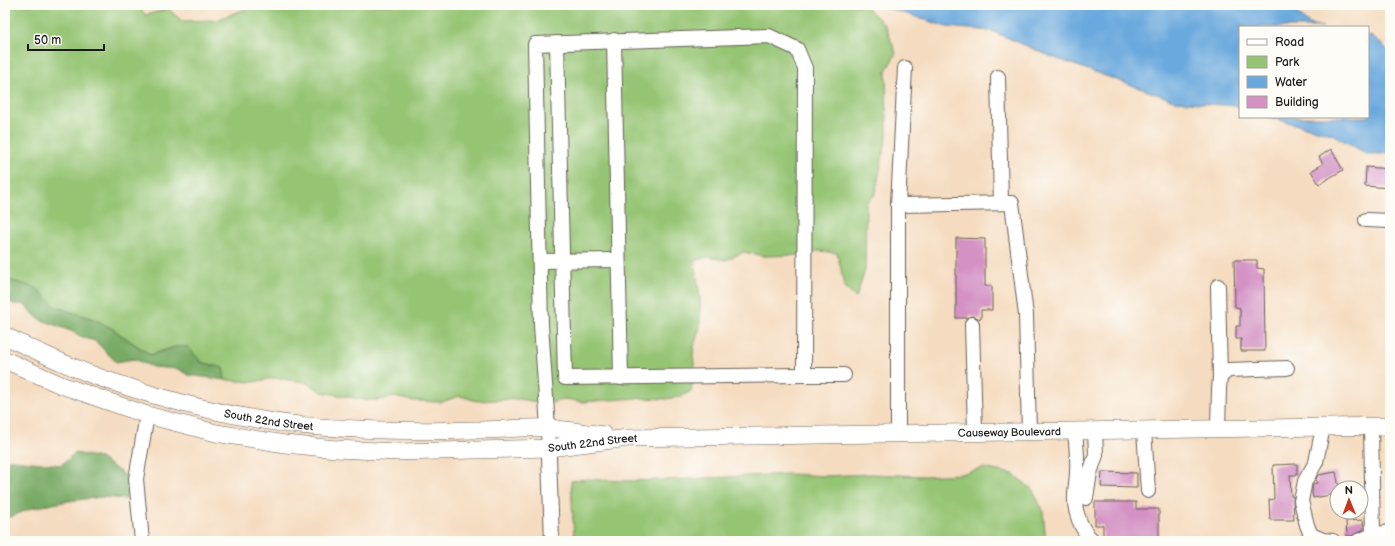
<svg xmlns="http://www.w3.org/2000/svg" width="1395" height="546" font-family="'Balsamiq Sans',sans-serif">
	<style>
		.green { fill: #95c473; stroke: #587048 }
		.forest { fill: #78aa65; stroke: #4a6340 }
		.water { fill: #6aa9dd; stroke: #43627c }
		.building { fill: #d391c4 }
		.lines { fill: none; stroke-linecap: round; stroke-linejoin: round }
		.minor-casing { stroke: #685f55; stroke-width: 16 }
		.major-casing { stroke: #685f55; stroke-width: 18 }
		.minor { stroke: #fff; stroke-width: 14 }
		.major { stroke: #fff; stroke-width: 17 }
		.labels { text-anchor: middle; stroke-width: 3.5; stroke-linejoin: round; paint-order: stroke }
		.street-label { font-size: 11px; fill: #1c1c1c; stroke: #fdfcf7 }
	</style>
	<rect width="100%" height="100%" fill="#fdfcf7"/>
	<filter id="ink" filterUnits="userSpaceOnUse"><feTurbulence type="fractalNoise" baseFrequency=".025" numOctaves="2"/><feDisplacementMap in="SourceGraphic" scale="8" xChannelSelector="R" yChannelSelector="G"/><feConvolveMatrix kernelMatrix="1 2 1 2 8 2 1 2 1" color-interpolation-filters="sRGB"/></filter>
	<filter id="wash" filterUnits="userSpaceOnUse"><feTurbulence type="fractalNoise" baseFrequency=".012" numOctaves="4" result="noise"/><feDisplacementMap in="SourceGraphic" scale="16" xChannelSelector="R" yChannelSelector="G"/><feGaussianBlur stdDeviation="0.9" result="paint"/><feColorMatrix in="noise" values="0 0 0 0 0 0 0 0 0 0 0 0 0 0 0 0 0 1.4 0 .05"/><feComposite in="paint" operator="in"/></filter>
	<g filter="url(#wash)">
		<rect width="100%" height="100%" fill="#f5dcc0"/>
		<g class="green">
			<polygon points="5,5 139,5 145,15 168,9 182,21 216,20 240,11 263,5 280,6 286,5 864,5 885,25 896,53 886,71 887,135 875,195 866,203 865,270 856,298 844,287 841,269 837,253 819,251 798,255 764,256 744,252 726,260 708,257 694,261 700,296 700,326 694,346 693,356 695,369 691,391 680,397 665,399 637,398 583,402 565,399 547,404 519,399 477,401 460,396 442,402 415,401 393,397 379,400 365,400 322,392 305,382 274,378 253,382 225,380 223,368 201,362 188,347 175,347 151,355 111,328 94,319 55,307 37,288 15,282 5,278"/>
			<polygon points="983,468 1013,474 1033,490 1043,512 1046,541 574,541 571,481 588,479 619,481 666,480 788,474 826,476 871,474 923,476 961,474"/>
		</g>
		<g class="forest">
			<polygon points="5,278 15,282 37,288 56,307 94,319 111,328 150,355 175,347 188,347 201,362 223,368 225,380 188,375 178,369 153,367 134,359 116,362 95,341 84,338 71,331 39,319 23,304 14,304 5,300"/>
			<polygon points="75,453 100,458 126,476 128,487 126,499 102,497 69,501 32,508 5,519 5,460 13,460 61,465"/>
		</g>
		<g class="water">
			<polygon points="879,5 1289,5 1309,24 1323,27 1240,27 1240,108 1235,106 1176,101 1052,57 992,31 947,27"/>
			<polygon points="1368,36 1374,37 1390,52 1390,154 1367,154 1332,134 1268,117 1368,117"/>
		</g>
		<g id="blocks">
			<g class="building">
				<polygon points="1331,149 1343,170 1319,184 1311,171 1323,164 1319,157"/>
				<polygon points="1366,167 1390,169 1390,188 1365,186"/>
				<polygon points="956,238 985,239 985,286 992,286 992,310 981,310 981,319 972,316 966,318 956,318"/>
				<polygon points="1234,260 1257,260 1257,268 1264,269 1265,351 1241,351 1241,339 1236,339 1236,326 1240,326 1240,308 1235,307"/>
				<polygon points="1297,464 1297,475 1290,475 1291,496 1293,496 1294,520 1270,520 1269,500 1274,499 1273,465"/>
				<polygon points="1102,472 1137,473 1137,488 1101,487"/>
				<polygon points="1336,472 1339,488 1337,488 1337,494 1313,498 1312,492 1313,484 1317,483 1316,479 1318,475"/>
				<polygon points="1095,502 1136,502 1136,509 1159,509 1159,541 1103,541 1103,525 1095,525"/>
				<polygon points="1363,520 1364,529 1352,536 1347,536 1346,521"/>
			</g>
		</g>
	</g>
	<g filter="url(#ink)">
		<use href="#blocks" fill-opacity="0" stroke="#685f55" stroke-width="1"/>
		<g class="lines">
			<g class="minor-casing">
				<g id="minor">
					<polyline points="614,40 621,378"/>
					<polyline points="557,43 565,378 804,375"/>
					<polyline points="998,77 1001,203"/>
					<polyline points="898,205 905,68"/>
					<polyline points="1366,220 1390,221"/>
					<polyline points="540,261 617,260"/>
					<polyline points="1218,286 1220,377"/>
					<polyline points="972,324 975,432"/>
					<polyline points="1323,427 1316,462 1305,481 1301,501 1307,525 1311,535 1323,540 1333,541"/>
					<polyline points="1218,428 1219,389 1220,377 1228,370 1287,368"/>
					<polyline points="1144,430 1148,491"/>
					<path d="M1075,431C1076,444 1078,458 1077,471C1077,480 1075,488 1075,496C1074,512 1081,530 1093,541"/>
					<polyline points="898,434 898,205 1012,203 1026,315 1029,432"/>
					<polyline points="1086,498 1090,473 1096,455 1095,431"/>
					<polyline points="1373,535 1390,532"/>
					<polyline points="142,541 136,479 147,415"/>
					<polyline points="552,541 548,428 541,325 535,44 769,36 797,49 805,68 804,375 844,375"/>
					<polyline points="1358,541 1373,535 1371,426"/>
				</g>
			</g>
			<g class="major-casing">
				<g id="major">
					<path id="s1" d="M5,336C41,353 78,371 116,383C192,409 277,427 358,429C397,431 436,431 475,430C499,430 525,427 549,428C567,430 586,433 604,435"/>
					<path id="s2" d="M5,360L61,385L147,415L216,433L285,444L336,449L399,452L549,448L628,438L1390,426"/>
				</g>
			</g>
			<use href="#minor" class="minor"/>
			<use href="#major" class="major"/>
		</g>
	</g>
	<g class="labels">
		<g class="street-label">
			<text dy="4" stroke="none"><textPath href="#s1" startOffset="278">South 22nd Street</textPath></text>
			<text dy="4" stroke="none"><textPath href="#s2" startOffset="1019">Causeway Boulevard</textPath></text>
			<text dy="4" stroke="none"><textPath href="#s2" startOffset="602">South 22nd Street</textPath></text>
		</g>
	</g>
	<rect width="1395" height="546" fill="none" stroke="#fdfcf7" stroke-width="20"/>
	<rect x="1239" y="26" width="130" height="92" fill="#fdfcf7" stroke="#a3a29f"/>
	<rect x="1247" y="39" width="20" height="6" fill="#ffffff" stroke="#a3a29f"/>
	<text x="1275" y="46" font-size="12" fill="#1c1c1c">Road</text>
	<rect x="1247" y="56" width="20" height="12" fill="#95c473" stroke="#a3a29f"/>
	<text x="1275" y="66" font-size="12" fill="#1c1c1c">Park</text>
	<rect x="1247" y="76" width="20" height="12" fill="#6aa9dd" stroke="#a3a29f"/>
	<text x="1275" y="86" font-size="12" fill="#1c1c1c">Water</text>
	<rect x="1247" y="96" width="20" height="12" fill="#d391c4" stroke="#a3a29f"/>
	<text x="1275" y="106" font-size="12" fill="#1c1c1c">Building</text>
	<g transform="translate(1349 500) rotate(359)"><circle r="19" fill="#fdfcf7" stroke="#a3a29f"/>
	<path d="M0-3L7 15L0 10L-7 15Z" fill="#c8321e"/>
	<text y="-6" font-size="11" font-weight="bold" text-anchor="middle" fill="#1c1c1c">N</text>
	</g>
	<path d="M28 44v6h76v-6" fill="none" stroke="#1c1c1c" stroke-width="2"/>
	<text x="34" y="44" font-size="12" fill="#1c1c1c" stroke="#fdfcf7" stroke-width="3" paint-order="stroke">50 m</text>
</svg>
